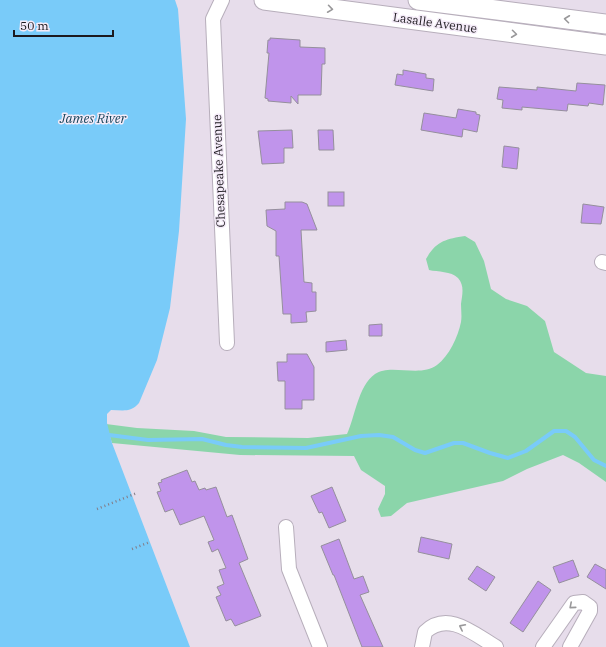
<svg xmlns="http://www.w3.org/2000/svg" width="606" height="647" font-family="'IBM Plex Serif',serif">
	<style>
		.green { fill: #8bd5aa }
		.water { fill: #79cbf9 }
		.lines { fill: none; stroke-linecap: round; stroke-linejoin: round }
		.stream { stroke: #79cbf9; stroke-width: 4 }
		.building { fill: #c094eb; stroke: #958f9c }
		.street-casing { stroke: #b7aebb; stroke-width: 16 }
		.secondary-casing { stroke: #b7aebb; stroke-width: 21 }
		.path { stroke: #837c86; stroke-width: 2.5; stroke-dasharray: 1 3; stroke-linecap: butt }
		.street { stroke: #fff; stroke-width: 14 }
		.secondary { stroke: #fff; stroke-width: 19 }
		.oneway { stroke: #99989a }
		.labels { text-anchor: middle; stroke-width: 3; stroke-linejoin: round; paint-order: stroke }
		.street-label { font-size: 12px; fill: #1c191e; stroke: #f4ebf8 }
		.water-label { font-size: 13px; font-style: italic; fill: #0f3f56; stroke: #f4ebf8 }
	</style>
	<rect width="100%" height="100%" fill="#e7ddeb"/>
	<path class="green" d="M465,236L475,242L484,261L491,289L506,299L527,306L545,321L554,352L586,373L606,376V482L579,463L563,455L527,469L503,481L407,503L391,516L381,517L378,509L385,494V486L361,470L354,456L240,455L112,443L106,424L137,428L194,431L226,437L308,438L347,434C355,417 358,386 375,374C390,363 420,378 437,365C449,356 458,337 461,322C462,316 461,310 461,304C462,295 465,286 458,278C451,271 438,272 429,270L426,259C436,241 446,239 465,236Z"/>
	<path class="water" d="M0,0H175L178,9L186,119L179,231L170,308L157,360L139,403C131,413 122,410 111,410L107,414V423L112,443L190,647H0Z"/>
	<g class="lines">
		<polyline class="stream" points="109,435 148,440 202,439 226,445 242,447 306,448 361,436 379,435 393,437 415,450 425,453 454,443 463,443 490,453 508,458 526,451 554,431 566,431 575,437 594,460 606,466"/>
	</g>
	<g class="building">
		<polygon points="270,38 300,40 300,47 325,48 325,64 322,64 321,95 298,95 298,104 291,96 291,103 268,101 268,99 265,98 269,53 267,53 268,40 270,40"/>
		<polygon points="403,70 426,74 426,78 434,79 433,91 395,85 397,74 403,75"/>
		<polygon points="577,83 605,85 603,105 589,103 588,106 568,104 567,111 522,107 522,110 502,108 503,100 497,99 499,87 537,90 537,87 576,91"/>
		<polygon points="458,109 476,112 476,114 480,115 477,132 463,129 462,137 421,130 424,113 456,118"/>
		<polygon points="292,130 293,148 284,148 284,163 262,164 258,131"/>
		<polygon points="318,130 333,130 334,150 319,150"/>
		<polygon points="504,146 519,148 517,169 502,167"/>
		<rect x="328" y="192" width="16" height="14"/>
		<polygon points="285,202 302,202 307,204 317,230 301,230 304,282 312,283 312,292 316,292 316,311 306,312 307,322 291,323 291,314 283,314 279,256 276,256 276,231 267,226 266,210 285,209"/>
		<polygon points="583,204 604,207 601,224 581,223"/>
		<polygon points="382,324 382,336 369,336 369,325"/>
		<polygon points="346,340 347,350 326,352 326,342"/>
		<polygon points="287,354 307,354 314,367 314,400 302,400 302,409 285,409 285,381 278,381 277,362 287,362"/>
		<polygon points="187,470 192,482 195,481 199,490 205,488 206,490 216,487 227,517 232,515 248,559 239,563 261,616 235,626 231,619 226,621 216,597 221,595 217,587 224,584 219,570 226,568 218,549 212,552 208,542 214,540 204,516 180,525 173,509 165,512 157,492 161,491 158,483 162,482 161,480"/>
		<polygon points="332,487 346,521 329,528 322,512 319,513 311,496"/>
		<polygon points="421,537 452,544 449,559 418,552"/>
		<polygon points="339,539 354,579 363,576 369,592 360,595 383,647 362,647 334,575 333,575 321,546"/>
		<polygon points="573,560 579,576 559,583 553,567"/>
		<polygon points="595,564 606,570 606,589 587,577"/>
		<polygon points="477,566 495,577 486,591 468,579"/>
		<polygon points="538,581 551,590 523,632 510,623"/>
	</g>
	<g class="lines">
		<g class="street-casing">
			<g id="street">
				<polyline points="222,0 213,19 227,343"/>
				<polyline points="602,262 606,263"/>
				<polyline points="286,527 289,569 320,647"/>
				<path d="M422,647L425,632C448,610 474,634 496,647"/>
				<polyline points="543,647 574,603 583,602 590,607 590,611 570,647"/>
			</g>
		</g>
		<g class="secondary-casing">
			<g id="secondary">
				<polyline points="264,0 606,45"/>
				<polyline points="418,0 606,24"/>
			</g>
		</g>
		<g class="path">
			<polyline points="97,509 137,493"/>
			<polyline points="132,549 150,542"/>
		</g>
		<use href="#street" class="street"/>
		<use href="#secondary" class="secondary"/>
	</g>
	<defs><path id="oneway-chevron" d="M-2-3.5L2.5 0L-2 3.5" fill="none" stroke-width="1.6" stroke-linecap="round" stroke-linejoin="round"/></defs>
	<g class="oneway">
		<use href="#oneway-chevron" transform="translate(330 9) rotate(8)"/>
		<use href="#oneway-chevron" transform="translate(567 19) rotate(-173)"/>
		<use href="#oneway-chevron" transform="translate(514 34) rotate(7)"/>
		<use href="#oneway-chevron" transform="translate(572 606) rotate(139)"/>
		<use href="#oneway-chevron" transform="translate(462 627) rotate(-153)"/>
	</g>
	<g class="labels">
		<g class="street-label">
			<text transform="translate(435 23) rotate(8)" y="4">Lasalle Avenue</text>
			<text transform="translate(219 171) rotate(-92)" y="4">Chesapeake Avenue</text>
		</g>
		<g class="water-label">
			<text x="93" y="123">James River</text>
		</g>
	</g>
	<path d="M14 30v6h99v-6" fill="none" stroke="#1c191e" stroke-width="2"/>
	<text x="20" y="30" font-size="12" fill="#1c191e" stroke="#f4ebf8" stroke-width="3" paint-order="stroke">50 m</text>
</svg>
